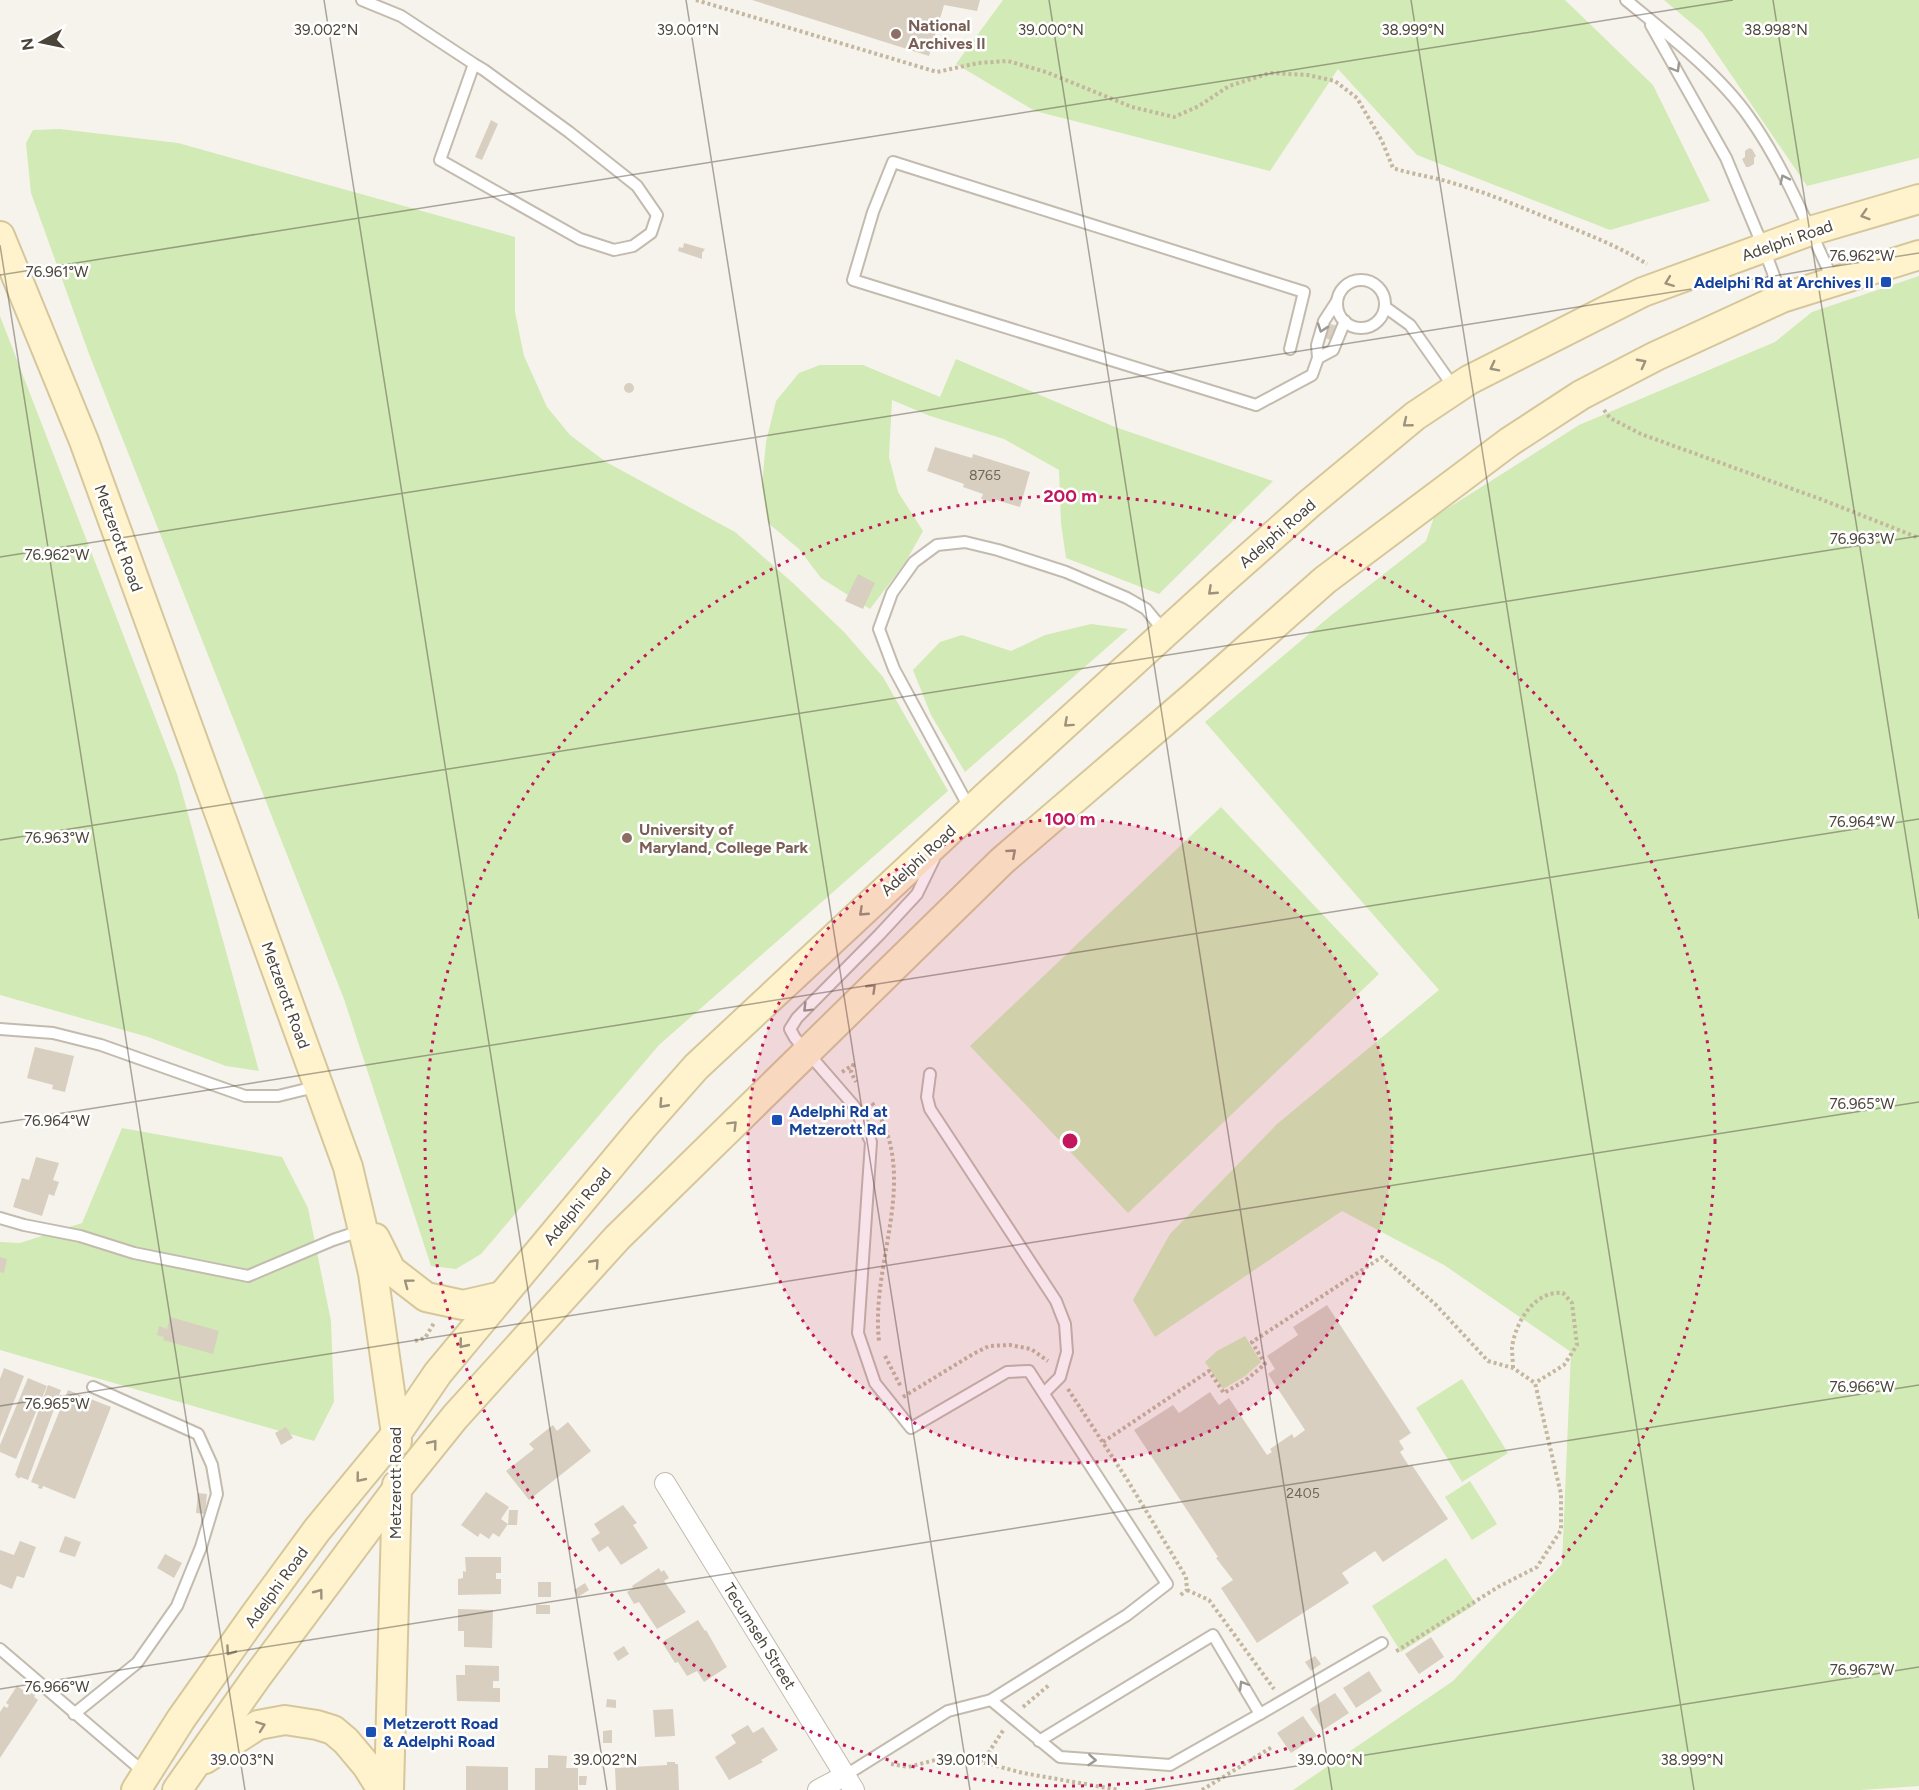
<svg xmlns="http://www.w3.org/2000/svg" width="1919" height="1790" font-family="Figtree,sans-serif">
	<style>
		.green { fill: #d2eab5 }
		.building { fill: #d8cfc1 }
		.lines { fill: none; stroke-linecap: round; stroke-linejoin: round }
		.lane-casing { stroke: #c2bbae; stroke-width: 14 }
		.street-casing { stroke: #c2bbae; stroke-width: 22 }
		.secondary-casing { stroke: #d6c79b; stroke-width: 32 }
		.path { stroke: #c4b79f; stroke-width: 4; stroke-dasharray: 3 3; stroke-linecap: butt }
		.lane { stroke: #fff; stroke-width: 10 }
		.street { stroke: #fff; stroke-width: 20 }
		.secondary { stroke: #fff3cd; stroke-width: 28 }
		.oneway { stroke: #9c9892 }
		.oneway2 { stroke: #9c937c }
		.ticks { fill: none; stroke: #4b4439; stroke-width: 1.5; stroke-opacity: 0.45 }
		.ring { fill: none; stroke: #c2185b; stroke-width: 3; stroke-dasharray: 3 6 }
		.education-dot { fill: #8d6e63; stroke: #fff; stroke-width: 2 }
		.transit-dot { fill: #1a4fb4; stroke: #fff; stroke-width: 2 }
		.labels { text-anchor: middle; stroke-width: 5; stroke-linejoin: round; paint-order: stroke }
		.number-label { font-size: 14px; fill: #6e675b }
		.education-label { font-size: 16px; font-weight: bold; fill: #785e54; stroke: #fff; text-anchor: start }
		.street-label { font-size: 16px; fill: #4b4439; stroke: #fff }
		.transit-label { font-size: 16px; font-weight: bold; fill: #164399; stroke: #fff; text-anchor: start }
		.ticks-label { font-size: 15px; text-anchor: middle; fill: #4b4439; stroke: #fff; stroke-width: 5; stroke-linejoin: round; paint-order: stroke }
		.centre { fill: #c2185b; stroke: #fff; stroke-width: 3 }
		.ring-label { font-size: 18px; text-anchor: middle; font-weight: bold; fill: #c2185b; stroke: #fff; stroke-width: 5; stroke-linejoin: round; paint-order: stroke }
	</style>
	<rect width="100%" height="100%" fill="#f6f3ec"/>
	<g class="green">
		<polygon points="1003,0 1565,0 1653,85 1710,201 1610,230 1417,155 1338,69 1270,171 1035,111 956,64"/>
		<polygon points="1664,0 1919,0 1919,158 1807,186 1702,32"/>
		<polygon points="60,129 178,143 515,237 515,312 524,356 547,407 570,435 606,462 735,532 793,583 845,633 883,677 948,791 659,1045 481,1254 456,1269 431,1266 344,999 89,354 31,193 26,143 33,130"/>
		<polygon points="1919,276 1919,1786 1861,1790 1293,1790 1453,1681 1562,1564 1571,1352 1444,1265 1342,1211 1155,1337 1133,1300 1170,1234 1277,1124 1439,990 1205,722 1329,617 1426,541 1434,517 1579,425 1775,342 1812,312"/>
		<polygon points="0,316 177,774 259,1071 226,1066 148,1037 0,995"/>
		<polygon points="956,359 1115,427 1273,481 1159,594 1066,558 1061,523 1059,470 1004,439 930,416 892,400 889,457 898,492 923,531 905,563 870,609 821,578 799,549 768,523 762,485 766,442 776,401 799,373 820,365 863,365 940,397"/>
		<polygon points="1091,624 1128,629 965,772 931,715 913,670 940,642 962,635 1011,651 1045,635"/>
		<polygon points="1221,807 1379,974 1128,1213 970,1046"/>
		<polygon points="122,1128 282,1157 308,1208 331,1321 334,1402 314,1441 0,1350 0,1242 20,1243 82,1223"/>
		<polygon points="1245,1336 1261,1362 1245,1376 1223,1389 1205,1362 1217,1351"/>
		<polygon points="1462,1379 1508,1453 1462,1482 1416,1408"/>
		<polygon points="1470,1481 1497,1524 1472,1540 1445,1497"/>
		<polygon points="1446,1558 1476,1604 1401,1652 1372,1606"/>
	</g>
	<g class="building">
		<polygon points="752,0 980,0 977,11 944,5 929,56"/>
		<polygon points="491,120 498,124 482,160 475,157"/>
		<polygon points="1749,148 1752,149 1756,156 1754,158 1754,164 1749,167 1746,167 1742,159 1745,157 1745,151"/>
		<polygon points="684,243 705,249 702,253 702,259 678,251 679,247 683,248"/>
		<polygon points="1330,324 1338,326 1333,341 1325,338"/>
		<circle cx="629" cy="388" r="5"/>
		<polygon points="935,447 972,458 973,454 1030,472 1020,507 993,499 992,502 981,499 983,494 963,487 964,484 927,471"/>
		<polygon points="858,574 875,583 863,609 845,601"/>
		<polygon points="35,1047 74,1056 65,1092 52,1089 53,1085 27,1078"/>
		<polygon points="36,1157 59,1163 53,1180 59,1182 54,1196 49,1194 42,1216 13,1207 22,1178 29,1180"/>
		<polygon points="0,1257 7,1259 4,1273 0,1272"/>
		<polygon points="1327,1305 1411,1433 1399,1441 1404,1449 1400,1452 1409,1466 1412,1465 1448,1519 1383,1562 1375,1551 1342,1573 1349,1583 1257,1643 1221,1588 1233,1580 1216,1558 1218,1557 1134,1430 1173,1405 1179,1413 1210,1392 1219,1405 1229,1398 1267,1455 1272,1452 1270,1449 1292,1434 1294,1438 1305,1430 1268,1374 1275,1369 1267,1356 1298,1335 1293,1327"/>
		<polygon points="170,1317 219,1331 213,1354 163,1340 164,1337 157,1335 159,1326 167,1329"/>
		<polygon points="4,1368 24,1376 0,1437 0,1379"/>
		<polygon points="28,1378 47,1386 16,1459 0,1452 0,1445"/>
		<polygon points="48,1385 61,1390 28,1480 20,1477 19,1479 15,1475"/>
		<polygon points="68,1390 111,1407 75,1499 43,1486 42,1489 38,1488 39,1485 31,1482"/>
		<polygon points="568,1422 591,1451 529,1500 506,1471 534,1449 529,1444 553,1425 557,1431"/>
		<polygon points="286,1427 293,1438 281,1445 275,1433"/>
		<polygon points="486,1492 509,1507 501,1519 508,1524 499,1537 493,1533 489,1539 480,1533 478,1537 461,1525"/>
		<polygon points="198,1493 207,1494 205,1514 196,1513"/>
		<polygon points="623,1505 637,1523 633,1525 648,1548 621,1565 608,1546 599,1552 591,1539 600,1533 594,1524"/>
		<polygon points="509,1510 518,1510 517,1525 508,1525"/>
		<polygon points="65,1536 81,1542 75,1557 59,1552"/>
		<polygon points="20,1541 36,1547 24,1578 17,1576 12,1589 0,1584 0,1550 14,1555"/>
		<polygon points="165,1554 182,1563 174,1578 157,1568"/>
		<polygon points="465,1557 501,1557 501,1573 496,1573 496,1579 501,1579 501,1594 458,1595 458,1579 463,1578 463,1571 466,1572"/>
		<polygon points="659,1568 661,1572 664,1570 669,1578 664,1581 686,1612 657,1629 639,1602 634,1604 627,1592 633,1588 632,1586"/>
		<rect x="538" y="1582" width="13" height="15"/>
		<polygon points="585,1583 589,1590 578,1597 574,1590"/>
		<rect x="536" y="1605" width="14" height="9"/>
		<polygon points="458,1609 493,1610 492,1648 464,1647 464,1631 458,1631"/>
		<polygon points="698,1620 705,1631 706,1630 727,1667 704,1682 697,1671 687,1676 678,1662 675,1663 662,1642"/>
		<polygon points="1431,1637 1444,1657 1419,1674 1405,1654"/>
		<polygon points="624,1646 629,1654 618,1661 613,1653"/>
		<polygon points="1315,1656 1321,1664 1311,1671 1305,1662"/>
		<polygon points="465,1665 499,1666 499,1681 493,1681 493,1688 500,1688 500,1702 457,1701 456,1675 465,1675"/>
		<polygon points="1369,1671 1382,1691 1356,1708 1343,1688"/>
		<polygon points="17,1686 30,1695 31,1693 35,1695 34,1697 38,1700 0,1758 0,1712 4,1706 7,1708 9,1705 6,1703"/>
		<polygon points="1335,1693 1349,1713 1323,1730 1310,1709"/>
		<polygon points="607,1699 616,1700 616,1708 606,1707"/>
		<polygon points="673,1709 675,1736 655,1737 653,1710"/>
		<polygon points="1303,1716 1317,1736 1291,1753 1277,1733"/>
		<polygon points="748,1725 753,1733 763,1727 778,1750 761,1760 763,1762 729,1780 715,1757 736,1743 731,1735"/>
		<polygon points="612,1730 612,1743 603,1743 603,1731"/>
		<polygon points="548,1755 567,1756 566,1768 578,1768 578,1790 535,1790 535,1768 548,1768"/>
		<polygon points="667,1762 675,1762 675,1764 678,1764 679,1790 616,1790 615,1768 667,1765"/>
		<polygon points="466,1766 508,1767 508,1790 466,1790"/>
		<polygon points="579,1776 587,1776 586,1785 579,1785"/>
	</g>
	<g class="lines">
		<g class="lane-casing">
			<g id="lane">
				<polyline points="362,0 401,16 474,64 484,70 569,132 637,186 657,215 651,233 633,246 614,250 580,239 440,160 474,64"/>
				<path d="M1626,0C1666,33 1719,74 1749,117C1784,166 1807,225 1833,280"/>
				<polyline points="1651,25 1726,158 1764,249 1782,297"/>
				<circle cx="1361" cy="304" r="24"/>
				<polyline points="1385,307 1410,325 1455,389"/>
				<polyline points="1290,349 1304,292 893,162 873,212 853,280 1256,405 1312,375 1318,358 1317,345 1324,321 1337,301"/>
				<polyline points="1318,358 1333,350 1345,321"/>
				<polyline points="970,809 894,669 879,629 892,593 914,562 937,545 965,542 998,550 1066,572 1127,598 1146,609 1164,631"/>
				<polyline points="0,1029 53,1033 101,1045 245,1096 278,1096 319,1086"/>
				<polyline points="930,1074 927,1097 930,1109 1056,1301 1065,1324 1067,1352 1060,1377 1044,1393"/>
				<polyline points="0,1218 24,1225 80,1236 134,1253 248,1276 333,1240 363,1230"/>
				<polyline points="0,1649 146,1774"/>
				<polyline points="991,1700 1060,1757 1170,1765 1260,1714 1213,1635 1039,1741"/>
				<polyline points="74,1714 137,1663 177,1606 201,1547 217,1494 212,1465 198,1434 93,1387"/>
				<polyline points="1260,1714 1382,1643"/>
				<polyline points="846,1775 948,1711 991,1700 1127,1615 1167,1584 1029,1371 1007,1372 911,1428 875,1383 858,1333 871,1142 854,1106 795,1038 790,1029 797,1018 880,934 917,894 934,859"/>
			</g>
		</g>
		<g class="street-casing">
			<g id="street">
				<polyline points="665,1483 854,1790"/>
				<polyline points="818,1790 846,1775"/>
			</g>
		</g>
		<g class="secondary-casing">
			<g id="secondary">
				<polyline points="0,236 84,441 348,1167 373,1273 397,1441"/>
				<polyline points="375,1238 391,1270 426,1297 463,1305 502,1296"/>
				<polyline points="205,1759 258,1725 285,1720 317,1725 333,1730 346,1741 367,1766 382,1790"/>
				<polyline points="136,1790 181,1719 254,1616 317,1530 397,1433 438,1373 643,1127 696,1067 992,791 1221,582 1309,504 1415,416 1469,380 1643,292 1810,231 1919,199"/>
				<polyline points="177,1790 256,1678 397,1489 455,1417 617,1238 1002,861 1193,697 1325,580 1509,442 1581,395 1656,356 1782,298 1919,255"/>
				<polyline points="389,1790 397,1485"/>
			</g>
		</g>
		<g class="path">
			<path d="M696,0L937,72L978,63L1008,61L1046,72L1132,107L1174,117L1199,106L1229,86L1270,73L1308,75L1335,81L1357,98L1382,141L1393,168C1414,175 1435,177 1456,184C1491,194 1525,209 1560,223C1589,235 1620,247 1647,264"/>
			<polyline points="1604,410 1610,418 1641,434 1823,500 1919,538"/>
			<polyline points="842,1072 853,1065 851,1072 856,1082"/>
			<path d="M872,1103C922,1176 870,1261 879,1341"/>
			<polyline points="415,1341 425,1338 434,1323"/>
			<polyline points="885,1356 901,1387"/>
			<path d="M1513,1368C1513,1361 1512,1354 1512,1348C1515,1322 1535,1290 1563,1293L1572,1303L1577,1345L1564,1365L1535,1383"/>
			<polyline points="1068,1389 1128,1481 1186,1577 1187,1590 1179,1596"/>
			<polyline points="903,1397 973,1354 989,1346 1010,1345 1031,1349 1048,1361"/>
			<polyline points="1103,1442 1209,1371 1224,1393 1246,1380 1265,1364 1252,1342 1382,1257 1436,1305 1488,1361 1513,1368 1535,1383 1561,1494 1561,1530 1537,1567 1498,1587 1395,1652"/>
			<polyline points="1187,1590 1209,1600 1274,1689"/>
			<polyline points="1023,1707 1049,1685"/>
			<polyline points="980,1762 989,1752 1004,1729"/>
			<polyline points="891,1764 908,1767 955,1755 1023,1773 1119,1790"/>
			<polyline points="1202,1790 1272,1747"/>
		</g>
		<use href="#lane" class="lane"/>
		<use href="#street" class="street"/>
		<use href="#secondary" class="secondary"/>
	</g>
	<defs><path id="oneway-chevron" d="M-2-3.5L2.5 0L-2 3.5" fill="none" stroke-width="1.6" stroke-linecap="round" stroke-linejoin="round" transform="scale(1.5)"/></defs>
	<g class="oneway">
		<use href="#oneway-chevron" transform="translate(1676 68) rotate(60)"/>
		<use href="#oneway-chevron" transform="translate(1784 179) rotate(-116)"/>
		<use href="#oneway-chevron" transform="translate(1322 328) rotate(109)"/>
		<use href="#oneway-chevron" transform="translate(807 1008) rotate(135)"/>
		<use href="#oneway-chevron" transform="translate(1243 1685) rotate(-121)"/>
		<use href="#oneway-chevron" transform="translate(1092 1760) rotate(4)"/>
	</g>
	<g class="oneway2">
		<use href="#oneway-chevron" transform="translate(1865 215) rotate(163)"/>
		<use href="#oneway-chevron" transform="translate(1669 282) rotate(159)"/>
		<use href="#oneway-chevron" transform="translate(1642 363) rotate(-28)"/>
		<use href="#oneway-chevron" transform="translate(1494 367) rotate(153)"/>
		<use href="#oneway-chevron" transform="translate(1407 423) rotate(141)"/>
		<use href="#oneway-chevron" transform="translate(1212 591) rotate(137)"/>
		<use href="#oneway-chevron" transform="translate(1068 723) rotate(138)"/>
		<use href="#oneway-chevron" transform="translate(1012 853) rotate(-41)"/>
		<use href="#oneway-chevron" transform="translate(863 912) rotate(137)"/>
		<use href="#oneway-chevron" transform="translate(872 988) rotate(-44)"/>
		<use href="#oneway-chevron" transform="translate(663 1104) rotate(132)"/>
		<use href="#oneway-chevron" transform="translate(733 1125) rotate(-45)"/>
		<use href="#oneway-chevron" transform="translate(595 1263) rotate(-48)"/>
		<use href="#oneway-chevron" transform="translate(408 1283) rotate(-143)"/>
		<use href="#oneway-chevron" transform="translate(463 1344) rotate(129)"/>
		<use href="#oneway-chevron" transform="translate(433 1444) rotate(-51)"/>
		<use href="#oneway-chevron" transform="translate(360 1478) rotate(129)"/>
		<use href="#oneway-chevron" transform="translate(319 1593) rotate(-53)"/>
		<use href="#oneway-chevron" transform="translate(230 1651) rotate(125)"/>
		<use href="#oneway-chevron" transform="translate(261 1726) rotate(-20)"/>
	</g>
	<path class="ticks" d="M324,0L607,1790M686,0L970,1790M1049,0L1332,1790M1411,0L1694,1790M1773,0L1919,919M0,245L245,1790M0,275L1733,0M0,557L1919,253M0,840L1919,536M0,1123L1919,819M0,1406L1919,1102M0,1689L1919,1385M1145,1790L1919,1667"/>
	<circle cx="1070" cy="1141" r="322" fill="#c2185b" fill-opacity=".12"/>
	<g class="ring">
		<circle cx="1070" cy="1141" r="322"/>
		<circle cx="1070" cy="1141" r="645"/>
	</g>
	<g class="education-dot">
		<circle cx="896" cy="34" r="6"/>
		<circle cx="627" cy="838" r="6"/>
	</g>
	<g class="transit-dot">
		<rect x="1880" y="276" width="12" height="12" rx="3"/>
		<rect x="771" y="1114" width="12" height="12" rx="3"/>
		<rect x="365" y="1726" width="12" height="12" rx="3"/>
	</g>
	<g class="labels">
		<g class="number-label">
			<text x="985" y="480">8765</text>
			<text x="1303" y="1498">2405</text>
		</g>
		<g class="education-label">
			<text x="908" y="31">National<tspan x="908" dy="18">Archives II</tspan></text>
			<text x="639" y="835">University of<tspan x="639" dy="18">Maryland, College Park</tspan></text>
		</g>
		<g class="street-label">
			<text transform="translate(1787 240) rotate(-19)" y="6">Adelphi Road</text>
			<text transform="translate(1277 533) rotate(-41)" y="6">Adelphi Road</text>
			<text transform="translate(119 538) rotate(70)" y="6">Metzerott Road</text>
			<text transform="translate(918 860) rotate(-43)" y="6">Adelphi Road</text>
			<text transform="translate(286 995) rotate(70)" y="6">Metzerott Road</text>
			<text transform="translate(577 1206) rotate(-50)" y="6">Adelphi Road</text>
			<text transform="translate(395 1483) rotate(-90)" y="6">Metzerott Road</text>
			<text transform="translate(276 1587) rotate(-54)" y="6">Adelphi Road</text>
			<text transform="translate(760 1636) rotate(58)" y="6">Tecumseh Street</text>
		</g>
		<g class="transit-label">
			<text x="1874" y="288" text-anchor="end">Adelphi Rd at Archives II</text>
			<text x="789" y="1117">Adelphi Rd at<tspan x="789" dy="18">Metzerott Rd</tspan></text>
			<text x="383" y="1729">Metzerott Road<tspan x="383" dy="18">&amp; Adelphi Road</tspan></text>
		</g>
	</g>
	<g class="ticks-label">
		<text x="326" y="35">39.002°N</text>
		<text x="688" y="35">39.001°N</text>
		<text x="1051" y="35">39.000°N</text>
		<text x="1413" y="35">38.999°N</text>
		<text x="1776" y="35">38.998°N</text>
		<text x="1862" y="261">76.962°W</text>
		<text x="57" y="277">76.961°W</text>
		<text x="1862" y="544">76.963°W</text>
		<text x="57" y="560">76.962°W</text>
		<text x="1862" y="827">76.964°W</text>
		<text x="57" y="843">76.963°W</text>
		<text x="1862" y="1109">76.965°W</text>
		<text x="57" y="1126">76.964°W</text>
		<text x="1862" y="1392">76.966°W</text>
		<text x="57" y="1409">76.965°W</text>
		<text x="1862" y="1675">76.967°W</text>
		<text x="57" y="1692">76.966°W</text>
		<text x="242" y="1765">39.003°N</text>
		<text x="605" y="1765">39.002°N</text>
		<text x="967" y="1765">39.001°N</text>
		<text x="1330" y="1765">39.000°N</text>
		<text x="1692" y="1765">38.999°N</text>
	</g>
	<circle cx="1070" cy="1141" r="9" class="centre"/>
	<g class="ring-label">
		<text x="1070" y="502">200 m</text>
		<text x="1070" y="825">100 m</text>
	</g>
	<g transform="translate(42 42) rotate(261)" stroke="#ffffff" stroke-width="4.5" paint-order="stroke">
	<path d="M0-4.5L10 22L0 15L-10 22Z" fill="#4b4439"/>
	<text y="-9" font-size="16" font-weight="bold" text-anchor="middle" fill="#4b4439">N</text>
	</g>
</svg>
